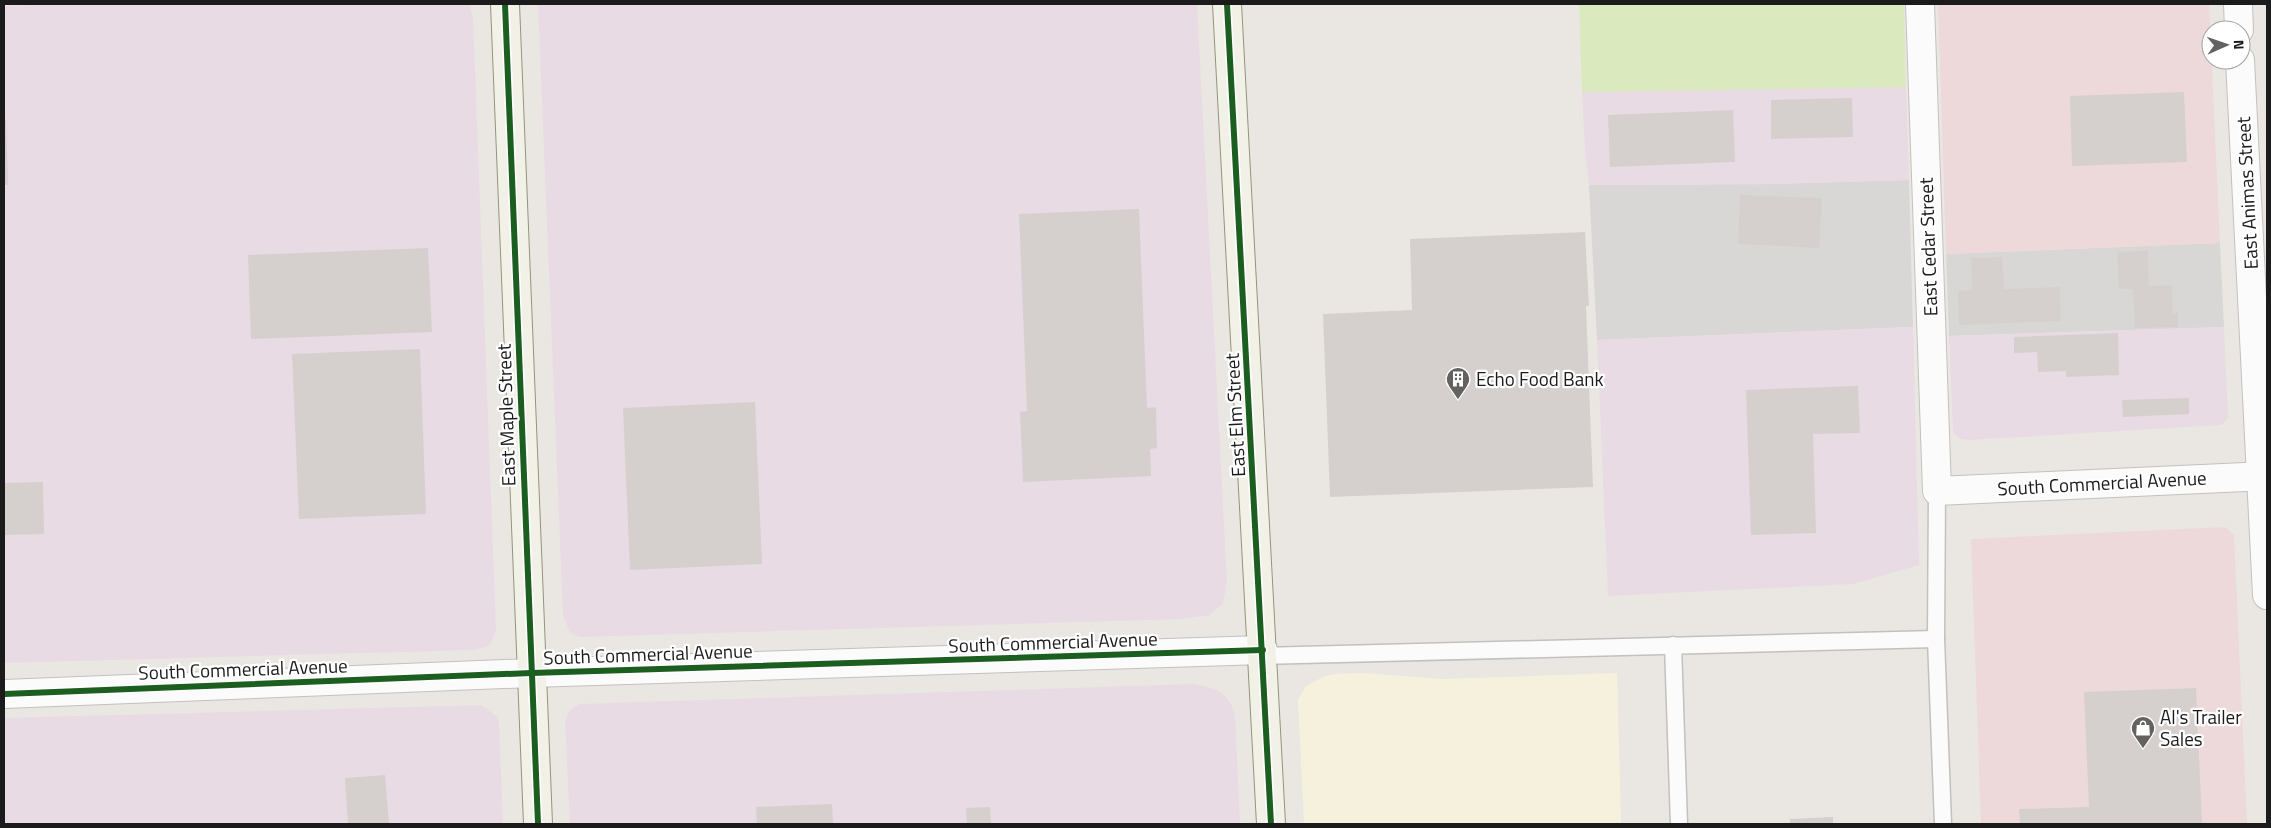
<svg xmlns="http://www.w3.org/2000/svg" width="2271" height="828" font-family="'Titillium Web',sans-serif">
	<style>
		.residential { fill: #d9d7d5 }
		.commercial { fill: #edd9d9 }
		.industrial { fill: #e8dbe4 }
		.education { fill: #f6f1dc }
		.grass { fill: #dbe9bf }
		.building { fill: #d5d0ce }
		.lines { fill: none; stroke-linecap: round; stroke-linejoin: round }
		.lane-casing { stroke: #c2c1bf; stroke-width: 19 }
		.street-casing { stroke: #c2c1bf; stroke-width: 30 }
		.secondary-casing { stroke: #94937b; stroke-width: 30 }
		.lane { stroke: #fcfbfb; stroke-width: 16 }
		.street { stroke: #fcfbfb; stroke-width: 28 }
		.secondary { stroke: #f2f1e8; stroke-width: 28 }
		.cycleway-casing { stroke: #fff; stroke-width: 9 }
		.cycleway { stroke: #1b5e20; stroke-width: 6 }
		.labels { text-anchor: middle; stroke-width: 4.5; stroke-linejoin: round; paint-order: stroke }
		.street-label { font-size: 19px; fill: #1b1b1b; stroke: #fff }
		.poi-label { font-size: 19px; fill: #1b1b1b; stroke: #fff; text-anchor: start }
	</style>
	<rect width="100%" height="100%" fill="#eae7e3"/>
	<g class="residential">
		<polygon points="1909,180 1913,327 1597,340 1589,185 1772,184"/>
		<polygon points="2220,243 2224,327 1949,336 1946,254"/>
	</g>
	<g class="commercial">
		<polygon points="1938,4 2209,4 2220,243 1946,254"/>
		<polygon points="2225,527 2234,535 2247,824 1981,824 1971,539"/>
	</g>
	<g class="industrial">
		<polygon points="89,4 469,4 473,16 496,631 490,644 483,648 474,650 4,663 4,6"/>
		<polygon points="538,4 1197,4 1227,582 1223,603 1210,615 1182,619 580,637 570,633 563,615"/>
		<polygon points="1906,87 1909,180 1772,184 1589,185 1585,150 1582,92"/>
		<polygon points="1913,327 1919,565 1853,584 1608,596 1597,340"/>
		<polygon points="2224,327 2228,416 2227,420 2221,425 1970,440 1961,439 1953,433 1949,336"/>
		<polygon points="1195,684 1215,689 1225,696 1231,704 1235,716 1240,824 570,824 565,721 570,710 579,704"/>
		<polygon points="481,705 498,717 499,724 503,824 4,824 4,718"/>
	</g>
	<polygon class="education" points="1361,673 1443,679 1617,673 1621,824 1304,824 1298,700 1306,686 1325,676 1335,674"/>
	<polygon class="grass" points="1579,4 1904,4 1906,87 1582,92"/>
	<g class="building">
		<polygon points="2184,92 2187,162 2072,166 2070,96"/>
		<polygon points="1852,98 1853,137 1771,139 1771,100"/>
		<polygon points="1733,110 1735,162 1610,167 1608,115"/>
		<polygon points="4,119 6,119 8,185 4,185"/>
		<polygon points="1740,195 1822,198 1819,248 1738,244"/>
		<polygon points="1139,209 1147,408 1156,407 1157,448 1150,449 1151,476 1023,482 1020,412 1027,411 1019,214"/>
		<polygon points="1585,232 1589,306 1586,306 1593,487 1330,497 1323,314 1412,310 1410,239"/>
		<polygon points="428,248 432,332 251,339 248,255"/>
		<polygon points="2148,251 2149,286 2172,285 2173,313 2178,313 2178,327 2135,328 2133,289 2119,289 2117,252"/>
		<polygon points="2002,257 2004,289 2060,287 2061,321 1959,325 1958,291 1972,290 1971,258"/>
		<polygon points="2118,333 2119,375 2066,377 2066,371 2038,372 2037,352 2014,353 2014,337"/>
		<polygon points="420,349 426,514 299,519 292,354"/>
		<polygon points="1858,386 1860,433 1813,434 1816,533 1751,535 1746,390"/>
		<polygon points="2189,398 2189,414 2123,417 2122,400"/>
		<polygon points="755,402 762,564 630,570 623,408"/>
		<polygon points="43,482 44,534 4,535 4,483"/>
		<polygon points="2196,688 2202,824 2020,824 2019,809 2089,807 2084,692"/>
		<polygon points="385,775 389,824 348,824 345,778"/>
		<polygon points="832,804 833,824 757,824 756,807"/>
		<polygon points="990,807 991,824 967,824 966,808"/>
		<polygon points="1833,817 1833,824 1790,824 1790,819"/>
	</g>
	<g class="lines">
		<g class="lane-casing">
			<g id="lane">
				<polyline points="1937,491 1936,639 1943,824"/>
				<polyline points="1673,645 1679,824"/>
				<polyline points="1264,656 1936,639"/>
			</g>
		</g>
		<g class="street-casing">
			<g id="street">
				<polyline points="1920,4 1937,491 2267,476"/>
				<polyline points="2238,4 2239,30"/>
				<polyline points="2240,60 2267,595"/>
				<polyline points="4,694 531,673 1263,650"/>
			</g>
		</g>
		<g class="secondary-casing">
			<g id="secondary">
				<polyline points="505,4 538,824"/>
				<polyline points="1227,4 1271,824"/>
			</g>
		</g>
		<use href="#lane" class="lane"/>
		<use href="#street" class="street"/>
		<use href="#secondary" class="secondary"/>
		<g class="cycleway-casing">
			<g id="cycleway">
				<polyline points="505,4 538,824"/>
				<polyline points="1227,4 1271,824"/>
				<polyline points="4,694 531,673 1263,650"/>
			</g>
		</g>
		<use href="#cycleway" class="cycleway"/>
	</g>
	<defs>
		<g id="building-pin" transform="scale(1.25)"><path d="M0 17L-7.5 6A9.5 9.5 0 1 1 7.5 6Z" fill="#636261" stroke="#fff"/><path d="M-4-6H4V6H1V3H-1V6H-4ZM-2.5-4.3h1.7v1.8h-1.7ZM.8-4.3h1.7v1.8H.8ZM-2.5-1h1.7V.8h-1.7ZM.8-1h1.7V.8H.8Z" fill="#fff"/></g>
		<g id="shop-pin" transform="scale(1.25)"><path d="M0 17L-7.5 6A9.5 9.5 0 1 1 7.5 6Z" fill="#636261" stroke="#fff"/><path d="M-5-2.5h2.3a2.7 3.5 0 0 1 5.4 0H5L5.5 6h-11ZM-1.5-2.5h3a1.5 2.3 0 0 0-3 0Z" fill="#fff"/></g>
	</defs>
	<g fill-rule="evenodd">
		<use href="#building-pin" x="1458" y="379"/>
		<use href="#shop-pin" x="2143" y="728"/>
	</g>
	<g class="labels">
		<g class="street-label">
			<text transform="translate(2247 193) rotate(-93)" y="7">East Animas Street</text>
			<text transform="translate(1928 247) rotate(-92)" y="7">East Cedar Street</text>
			<text transform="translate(506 415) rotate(-92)" y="7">East Maple Street</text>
			<text transform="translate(1235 415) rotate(-93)" y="7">East Elm Street</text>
			<text transform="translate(2102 483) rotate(-3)" y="7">South Commercial Avenue</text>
			<text transform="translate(1053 642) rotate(-2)" y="7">South Commercial Avenue</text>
			<text transform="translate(648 654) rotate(-2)" y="7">South Commercial Avenue</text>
			<text transform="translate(243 669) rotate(-2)" y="7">South Commercial Avenue</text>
		</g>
		<g class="poi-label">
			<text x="1476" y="386">Echo Food Bank</text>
			<text x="2160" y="724">Al's Trailer<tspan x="2160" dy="22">Sales</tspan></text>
		</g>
	</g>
	<rect width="2271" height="828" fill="none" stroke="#1b1b1b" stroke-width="10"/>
	<g transform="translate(2226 45) rotate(88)"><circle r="24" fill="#ffffff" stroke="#a4a4a4"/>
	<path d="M0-4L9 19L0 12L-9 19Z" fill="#636261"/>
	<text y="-8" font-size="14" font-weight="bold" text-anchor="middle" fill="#1b1b1b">N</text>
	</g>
</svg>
